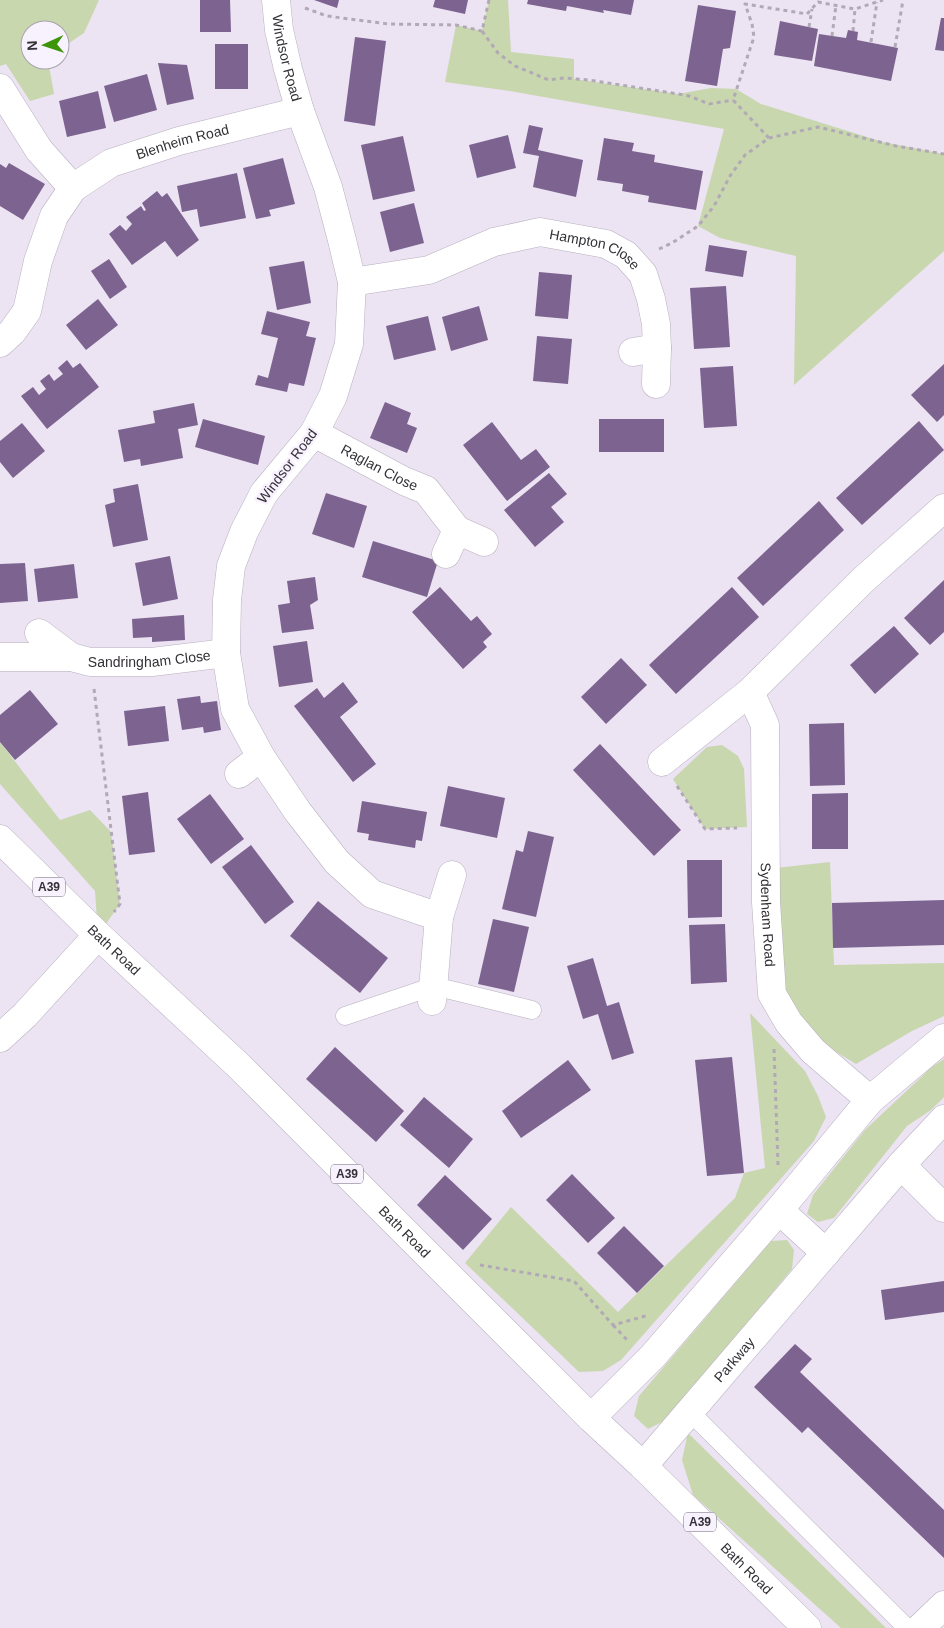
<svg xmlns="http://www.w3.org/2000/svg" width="944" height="1628" font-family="Helvetica,sans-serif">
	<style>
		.green { fill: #c8d7ae }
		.building { fill: #7d6390 }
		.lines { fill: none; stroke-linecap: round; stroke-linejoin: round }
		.service-casing { stroke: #b8b0bf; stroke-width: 19 }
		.minor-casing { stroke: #b8b0bf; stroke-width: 29 }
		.primary-casing { stroke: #b8b0bf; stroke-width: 29 }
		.path { stroke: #b1aab6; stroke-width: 3; stroke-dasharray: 4 4; stroke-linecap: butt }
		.service { stroke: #fff; stroke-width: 18 }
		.minor { stroke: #fff; stroke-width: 28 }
		.primary { stroke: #fff; stroke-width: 28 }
		.labels { text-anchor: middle; stroke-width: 5; stroke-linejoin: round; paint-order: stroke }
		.shield { fill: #f8f1fe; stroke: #6e6a72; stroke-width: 1 }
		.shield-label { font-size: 12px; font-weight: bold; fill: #333036 }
		.street-label { font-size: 14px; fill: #333036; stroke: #f8f1fe }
	</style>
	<rect width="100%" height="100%" fill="#ece3f3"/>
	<g class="green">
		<polygon points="0,0 99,0 84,33 60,49 60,30 30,30 30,60 48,60 54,94 30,101 6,64 0,66"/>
		<polygon points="489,0 508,0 511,52 574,59 574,79 678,94 711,88 736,89 761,104 883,142 944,154 944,251 794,385 796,256 720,238 698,226 724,129 510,91 445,82 456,25 482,31"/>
		<polygon points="0,742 60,820 90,810 111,832 120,904 98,935 95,891 0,784"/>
		<polygon points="722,745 738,756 744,769 747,827 705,829 673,779 707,747"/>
		<polygon points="830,862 834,965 944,963 944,1016 912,1031 856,1064 815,1039 786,998 766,869"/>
		<polygon points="750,1013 805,1071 818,1096 826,1117 814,1141 621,1360 603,1371 579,1372 465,1263 511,1207 618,1312 735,1198 744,1173 765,1168"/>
		<polygon points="944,1059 944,1097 931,1110 907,1126 834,1218 818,1222 807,1214 813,1195 865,1130 932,1067"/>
		<polygon points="787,1240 794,1250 792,1269 666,1420 648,1429 634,1416 639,1396 771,1241"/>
		<polygon points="688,1433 886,1628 841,1628 693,1495 682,1460"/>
	</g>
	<g class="building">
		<polygon points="200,0 230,0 231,32 200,32"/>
		<polygon points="314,0 339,0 337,8"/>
		<polygon points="435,0 468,0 465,14 433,7"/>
		<polygon points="528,0 634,0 631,15 603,10 604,13 567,6 566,11 527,4"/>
		<polygon points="698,5 736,11 730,48 723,49 717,86 685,81"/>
		<polygon points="941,18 944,18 944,51 935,50"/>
		<polygon points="780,21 818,29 812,61 774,55"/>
		<polygon points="848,30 858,32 857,40 898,48 891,81 814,66 819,34 846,38"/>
		<polygon points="355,37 386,41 375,126 344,121"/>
		<rect x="215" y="44" width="33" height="45"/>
		<polygon points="158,63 187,65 194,99 167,105"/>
		<polygon points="147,74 157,110 114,122 104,86"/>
		<polygon points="98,91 106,128 67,137 59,101"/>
		<polygon points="529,125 543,128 538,150 583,160 576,197 533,187 539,156 523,153"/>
		<polygon points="508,135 516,168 477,178 469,145"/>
		<polygon points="403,136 415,191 373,200 361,145"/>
		<polygon points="604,138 634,143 632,151 655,155 654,162 703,171 696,210 648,202 649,196 622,191 623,184 597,180"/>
		<polygon points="283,158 295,204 269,210 271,216 256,219 243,168"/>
		<polygon points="9,163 45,184 23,220 0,206 0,164 6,168"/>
		<polygon points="237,173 246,218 200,227 197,209 182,212 177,186"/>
		<polygon points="157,191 162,197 167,193 199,240 177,257 165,241 132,265 109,234 120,225 126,231 132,224 126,217 141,206 144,211 146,210 142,203"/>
		<polygon points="414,203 424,243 390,252 380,212"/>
		<polygon points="709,245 747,251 743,277 705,271"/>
		<polygon points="109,259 127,287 110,299 91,271"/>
		<polygon points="304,261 311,303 277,310 269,267"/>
		<polygon points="539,272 572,275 568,319 535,316"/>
		<polygon points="726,286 730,347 694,349 690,288"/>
		<polygon points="98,299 118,325 86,350 66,325"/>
		<polygon points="479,306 488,340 451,351 442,317"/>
		<polygon points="267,311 310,322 306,336 316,338 304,386 289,383 287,392 255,385 258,375 268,378 278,338 261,334"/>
		<polygon points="428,316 436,350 394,360 386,326"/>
		<polygon points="537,336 572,339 568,384 533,381"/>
		<polygon points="67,360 73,368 80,363 99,387 47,429 21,396 33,387 39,395 46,389 40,381 49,374 54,381 63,374 58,368"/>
		<polygon points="944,364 944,415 937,422 911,395"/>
		<polygon points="733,366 737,426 704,428 700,368"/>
		<polygon points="385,402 411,413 407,424 417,428 407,453 370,438"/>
		<polygon points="194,403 198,425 178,429 183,458 141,466 140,459 124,462 118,430 155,423 153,411"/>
		<polygon points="203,419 265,436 258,465 195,447"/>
		<rect x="599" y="419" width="65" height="33"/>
		<polygon points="919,421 944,450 862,525 836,498"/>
		<polygon points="492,422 521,460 536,449 550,467 507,501 463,445"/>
		<polygon points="22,423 45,451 13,478 0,462 0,441"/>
		<polygon points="549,473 567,494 551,507 564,522 535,547 504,510"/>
		<polygon points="138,484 148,540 113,547 105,505 115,502 113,489"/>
		<polygon points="326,493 367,506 354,548 312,534"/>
		<polygon points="819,501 844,530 763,606 737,578"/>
		<polygon points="373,541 438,561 427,597 362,577"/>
		<polygon points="170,556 178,599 143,606 135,563"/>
		<polygon points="25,563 28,601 0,603 0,564"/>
		<polygon points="74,564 78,598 38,602 34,569"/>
		<polygon points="315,577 318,600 310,605 314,629 282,633 278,605 290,603 287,581"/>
		<polygon points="944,580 944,632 930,645 904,618"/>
		<polygon points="440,587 471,621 477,616 492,634 483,642 487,647 463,669 412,612"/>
		<polygon points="732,587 759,617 676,694 649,665"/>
		<polygon points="184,615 185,640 152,642 152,637 133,638 132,619"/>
		<polygon points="894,626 919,654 875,694 850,665"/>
		<polygon points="307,641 313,682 279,687 273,646"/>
		<polygon points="621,658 647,685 606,724 581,697"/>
		<polygon points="343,682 358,702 340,717 376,764 353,782 294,706 317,688 324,698"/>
		<polygon points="30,690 58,724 15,760 0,742 0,715"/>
		<polygon points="200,696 201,703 217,701 221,730 204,733 203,727 182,730 177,699"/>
		<polygon points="165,706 169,741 128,746 124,711"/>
		<polygon points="844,723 845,785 810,786 809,724"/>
		<polygon points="600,744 681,830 654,856 573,770"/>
		<polygon points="448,786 505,798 497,838 440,826"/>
		<polygon points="148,792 155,852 129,855 122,796"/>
		<polygon points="848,793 848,849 812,849 812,794"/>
		<polygon points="210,794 244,839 211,864 177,819"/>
		<polygon points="362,801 427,812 422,841 416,840 415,848 368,840 369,834 357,832"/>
		<polygon points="528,831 554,837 536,917 502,909 516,850 523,852"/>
		<polygon points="251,845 294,902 265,924 222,867"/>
		<polygon points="687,860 722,860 722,917 688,918"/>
		<polygon points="944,900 944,945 833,948 832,903"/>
		<polygon points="318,901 388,958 360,993 290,936"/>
		<polygon points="493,919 529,927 514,992 478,984"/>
		<polygon points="725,924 727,982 691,984 689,925"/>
		<polygon points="593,958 607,1006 619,1002 634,1053 612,1060 598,1014 583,1019 567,966"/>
		<polygon points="335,1047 404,1111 376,1142 306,1079"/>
		<polygon points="732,1057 744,1173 707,1176 695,1060"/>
		<polygon points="568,1060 591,1090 521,1138 502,1111"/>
		<polygon points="424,1097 473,1139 449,1168 400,1125"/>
		<polygon points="572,1174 615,1218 588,1243 546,1200"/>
		<polygon points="445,1175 492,1219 463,1250 417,1205"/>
		<polygon points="624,1226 664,1266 637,1293 597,1253"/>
		<polygon points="944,1281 944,1312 885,1320 881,1290"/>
		<polygon points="795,1344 812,1359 800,1372 944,1510 944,1558 808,1427 802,1433 754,1387"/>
	</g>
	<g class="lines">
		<g class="service-casing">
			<g id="service">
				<polyline points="345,1016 434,986 532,1010"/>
				<polyline points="689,1411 907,1628"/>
			</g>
		</g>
		<g class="minor-casing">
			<g id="minor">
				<path id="s1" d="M276,0L279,30L288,69L300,111L328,187L342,240L352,282L349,344L333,396L314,433L264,493L244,532L231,566L227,600L226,653L235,709L261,757L298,812L337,862L372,894L439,917L432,1001"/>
				<polyline points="0,88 39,150 73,188"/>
				<path id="s2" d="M352,282L429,270L494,242L540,232L606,244L626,255L643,274L651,299L656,324L657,348L656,384"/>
				<path id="s3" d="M0,343L12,332L27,311L38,261L54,216L73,188L111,163L179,141L300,111"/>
				<polyline points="633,352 657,348"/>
				<path id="s4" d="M314,433L404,481L426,490L457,530L484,542"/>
				<polyline points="446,554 457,530"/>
				<polyline points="39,633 71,657"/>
				<path id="s5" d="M0,657H71L90,662H152L226,653"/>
				<path id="s6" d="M750,692L765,725L766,902L772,994L789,1023L813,1051L870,1100"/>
				<polyline points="662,762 750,692 863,580 944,508"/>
				<polyline points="239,774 261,757"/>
				<polyline points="439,917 452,875"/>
				<polyline points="0,1038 25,1015 98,935"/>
				<polyline points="901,1165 944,1208"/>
				<polyline points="779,1210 826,1253"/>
				<polyline points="591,1418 653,1356 779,1210 870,1100 944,1038"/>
				<path id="s7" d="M643,1466L901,1165L944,1119"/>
				<polyline points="920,1628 944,1605"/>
			</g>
		</g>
		<g class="primary-casing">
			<g id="primary">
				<path id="s8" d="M0,839L98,935L239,1066L591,1418L643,1466L807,1628"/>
			</g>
		</g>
		<g class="path">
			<polyline points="489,0 482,31 498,53 515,66 549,80 564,78 589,80 678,94 689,96 709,104 733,100"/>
			<polyline points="305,8 327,16 388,24 456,25 482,31"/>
			<polyline points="809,27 812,9"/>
			<polyline points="853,31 855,9"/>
			<polyline points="832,36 836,5"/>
			<polyline points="871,42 877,2"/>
			<polyline points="895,47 903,0"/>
			<polyline points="769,138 733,100 754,37 752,24 745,4 807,14 818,2 855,9 883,0"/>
			<polyline points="659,249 672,243 698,226 714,206 730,176 745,155 769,138 818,127 896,146 944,154"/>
			<polyline points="94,689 120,904 114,912"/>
			<polyline points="677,786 705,829 737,828"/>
			<polyline points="774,1049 778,1165"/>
			<polyline points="480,1265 574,1281 613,1325 649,1315"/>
			<polyline points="613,1325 628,1341"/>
		</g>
		<use href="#service" class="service"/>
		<use href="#minor" class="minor"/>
		<use href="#primary" class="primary"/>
	</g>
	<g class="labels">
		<g class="shield">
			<rect x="33" y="877.5" width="32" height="19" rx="4"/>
			<rect x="331" y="1164.5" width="32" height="19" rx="4"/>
			<rect x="684" y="1512.5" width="32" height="19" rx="4"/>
		</g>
		<g class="shield-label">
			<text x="49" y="891">A39</text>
			<text x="347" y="1178">A39</text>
			<text x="700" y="1526">A39</text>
		</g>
		<g class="street-label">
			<text dy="5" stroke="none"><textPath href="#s1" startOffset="59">Windsor Road</textPath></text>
			<text dy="5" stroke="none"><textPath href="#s3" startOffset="295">Blenheim Road</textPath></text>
			<text dy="5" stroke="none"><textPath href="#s2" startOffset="254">Hampton Close</textPath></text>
			<text transform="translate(287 466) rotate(-53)" y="5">Windsor Road</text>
			<text dy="5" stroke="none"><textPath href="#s4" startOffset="74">Raglan Close</textPath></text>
			<text dy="5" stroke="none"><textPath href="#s5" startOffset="150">Sandringham Close</textPath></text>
			<text dy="5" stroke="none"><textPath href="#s6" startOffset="226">Sydenham Road</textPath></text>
			<text dy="5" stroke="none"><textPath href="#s8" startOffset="159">Bath Road</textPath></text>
			<text dy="5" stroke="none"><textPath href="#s8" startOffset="564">Bath Road</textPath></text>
			<text dy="5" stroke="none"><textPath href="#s7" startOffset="140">Parkway</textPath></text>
			<text dy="5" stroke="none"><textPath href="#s8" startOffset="1044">Bath Road</textPath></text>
		</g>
	</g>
	<g transform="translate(45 45) rotate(267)"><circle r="24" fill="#f8f1fe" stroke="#a9a4ae"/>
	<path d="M0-4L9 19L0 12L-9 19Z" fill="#3d950a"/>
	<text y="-8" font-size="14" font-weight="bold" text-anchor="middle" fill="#333036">N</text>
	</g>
</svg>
